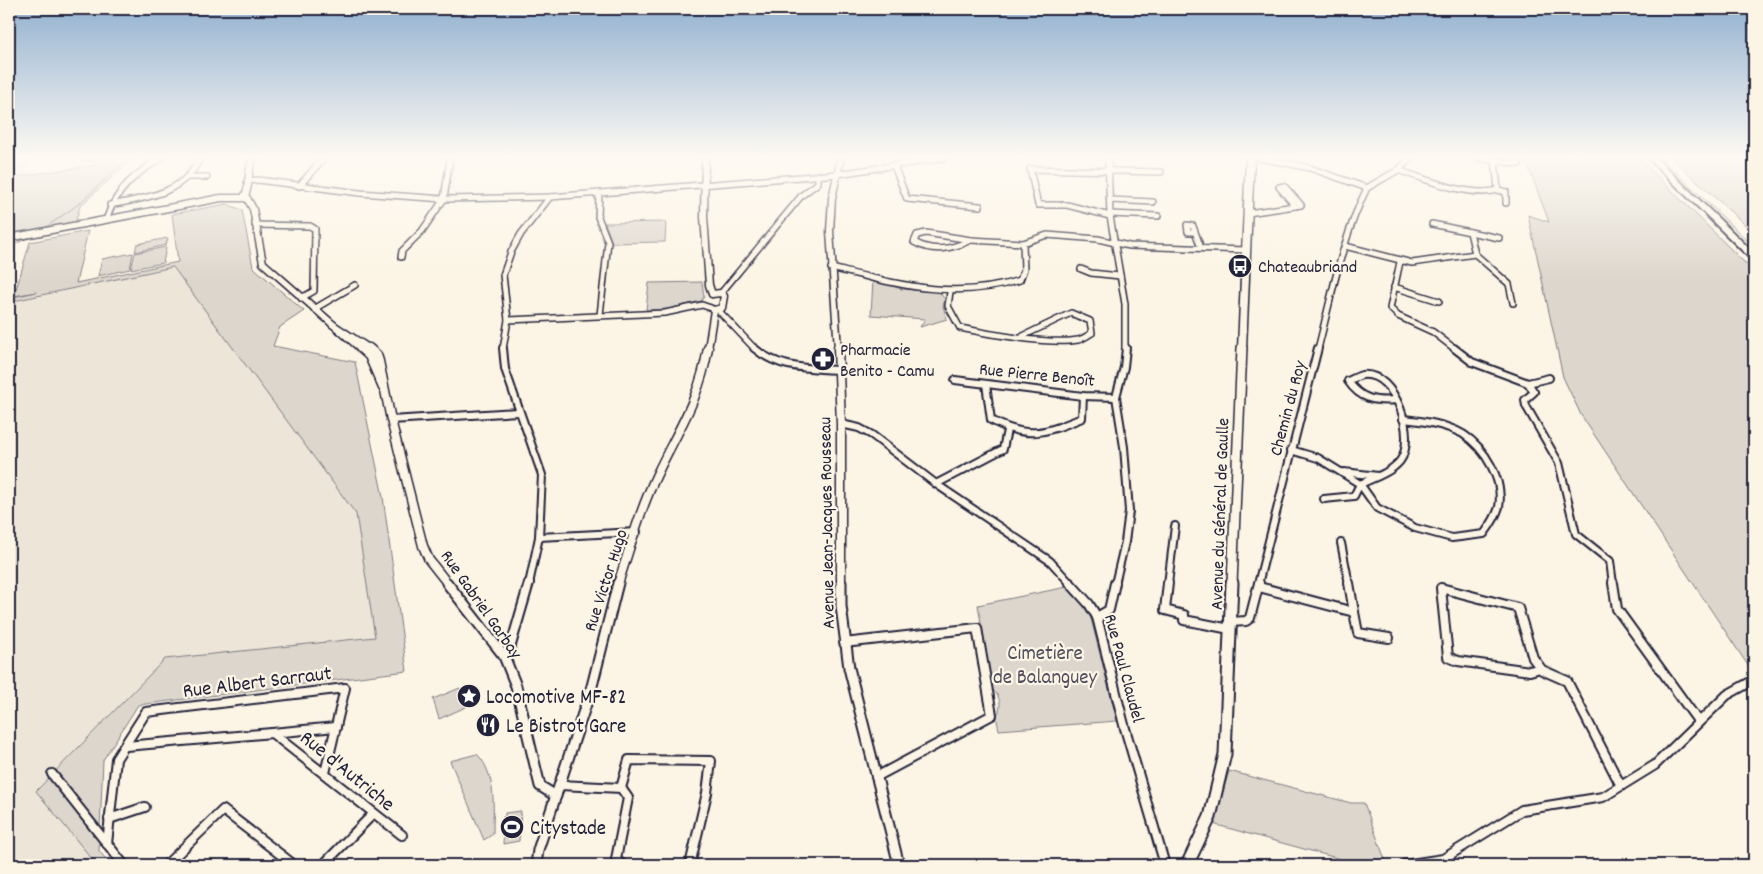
<svg xmlns="http://www.w3.org/2000/svg" width="1763" height="874" font-family="Dekko,sans-serif">
	<style>
		.built { fill: #ece5d8 }
		.green { fill: #dcd6cc; stroke: #7f7c84 }
		.lines { fill: none; stroke-linecap: round; stroke-linejoin: round }
		.stream { stroke: #78757e; stroke-width: 1 }
		.minor-far2-casing { stroke: #22223b; stroke-width: 8 }
		.minor-far1-casing { stroke: #22223b; stroke-width: 10 }
		.minor-casing { stroke: #22223b; stroke-width: 12 }
		.tertiary-far2-casing { stroke: #22223b; stroke-width: 9 }
		.tertiary-far1-casing { stroke: #22223b; stroke-width: 11 }
		.tertiary-casing { stroke: #22223b; stroke-width: 13 }
		.secondary-far2-casing { stroke: #22223b; stroke-width: 11 }
		.secondary-far1-casing { stroke: #22223b; stroke-width: 12 }
		.secondary-casing { stroke: #22223b; stroke-width: 15 }
		.primary-casing { stroke: #22223b; stroke-width: 4 }
		.minor-far2 { stroke: #fcf5e5; stroke-width: 5 }
		.minor-far1 { stroke: #fcf5e5; stroke-width: 6 }
		.minor { stroke: #fcf5e5; stroke-width: 8 }
		.tertiary-far2 { stroke: #fcf5e5; stroke-width: 6 }
		.tertiary-far1 { stroke: #fcf5e5; stroke-width: 8 }
		.tertiary { stroke: #fcf5e5; stroke-width: 9 }
		.secondary-far2 { stroke: #fcf5e5; stroke-width: 8 }
		.secondary-far1 { stroke: #fcf5e5; stroke-width: 9 }
		.secondary { stroke: #fcf5e5; stroke-width: 11 }
		.primary { fill: #fcf5e5; fill-rule: evenodd }
		.labels { text-anchor: middle; stroke-width: 4.5; stroke-linejoin: round; paint-order: stroke }
		.poi-label { font-size: 18px; fill: #22223b; stroke: #fcf5e5; text-anchor: start }
		.street-label { font-size: 18px; fill: #22223b; stroke: #fcf5e5 }
		.near-park-label { font-size: 21px; fill: #504f5f; stroke: #fcf5e5 }
		.near-street-label { font-size: 21px; fill: #22223b; stroke: #fcf5e5 }
		.near-poi-label { font-size: 21px; fill: #22223b; stroke: #fcf5e5; text-anchor: start }
	</style>
	<rect width="100%" height="100%" fill="#fcf5e5"/>
	<filter id="ink" filterUnits="userSpaceOnUse"><feTurbulence type="fractalNoise" baseFrequency=".02" numOctaves="2"/><feDisplacementMap in="SourceGraphic" scale="10" xChannelSelector="R" yChannelSelector="G"/><feConvolveMatrix kernelMatrix="1 2 1 2 8 2 1 2 1" color-interpolation-filters="sRGB"/></filter>
	<g filter="url(#ink)">
		<g class="built">
			<polygon points="9,158 29,158 26,172 30,172 29,174 9,178"/>
			<polygon points="173,267 356,514 375,637 165,659 36,790 97,865 9,865 9,303"/>
		</g>
		<g class="green">
			<polygon points="100,158 133,158 80,206 76,220 94,218 101,220 9,236 9,178 95,165"/>
			<polygon points="1525,158 1639,158 1754,272 1754,668 1751,670 1581,415 1563,377 1528,215 1549,222"/>
			<polygon points="1672,158 1754,158 1754,233"/>
			<polygon points="227,204 242,210 253,267 304,311 280,327 273,346 355,362 383,497 407,671 138,705 103,760 99,851 111,865 97,865 36,791 165,659 375,637 356,514 173,267 9,302 9,298 36,292 14,296 30,242 88,231 76,283 178,262 172,214"/>
			<polygon points="666,222 665,242 612,243 605,223"/>
			<polygon points="168,238 166,245 135,252 137,244"/>
			<polygon points="166,247 163,263 131,269 135,253"/>
			<polygon points="133,253 130,269 98,276 102,259"/>
			<polygon points="873,280 902,289 939,292 945,299 943,306 947,319 920,327 925,319 871,315"/>
			<polygon points="702,282 704,297 701,301 669,309 646,310 649,283"/>
			<path d="M1067,587L1089,611L1117,721L999,730L996,716C1003,708 1000,694 992,690L978,605Z"/>
			<polygon points="460,688 466,707 439,719 433,699"/>
			<path d="M477,754C497,775 493,807 493,834L484,840L450,761Z"/>
			<polygon points="1229,771 1351,803 1364,803 1386,862 1362,865 1213,824"/>
			<polygon points="521,811 519,841 503,844 505,813"/>
		</g>
		<g class="lines">
			<g class="stream">
				<polyline points="1647,158 1754,265"/>
				<polyline points="1661,158 1754,247"/>
				<polyline points="45,228 80,203 128,158"/>
				<polyline points="10,247 29,237"/>
			</g>
			<g class="minor-far2-casing">
				<g id="minor-far2">
					<polyline points="84,158 91,158"/>
					<polyline points="1108,158 1110,216 1125,304 1125,349"/>
					<polyline points="1260,158 1310,168 1367,188 1398,170 1411,158"/>
					<polyline points="1477,158 1519,164"/>
					<polyline points="894,166 907,199 980,206"/>
					<path d="M1398,170C1425,179 1470,198 1498,190L1495,160"/>
					<polyline points="189,177 207,177"/>
					<polyline points="247,181 258,180 360,193 444,199 550,197 838,174 943,158"/>
					<polyline points="299,186 322,160"/>
					<polygon points="1284,186 1301,205 1295,206 1279,187"/>
					<polyline points="1498,190 1506,192 1506,203"/>
					<polyline points="599,193 598,217 608,242 600,315"/>
					<polyline points="1110,200 1153,202"/>
					<path d="M110,205C145,198 184,194 200,158"/>
					<polyline points="1248,213 1295,206"/>
					<polyline points="1110,214 1158,216"/>
					<polyline points="1110,216 1067,205 1038,205 1030,169 1161,172"/>
					<path d="M106,220C116,190 135,173 162,158"/>
					<polyline points="255,225 310,226 315,229 314,291 301,298"/>
					<polyline points="1195,232 1188,232 1187,225 1193,226 1201,248"/>
					<polyline points="1470,232 1499,238"/>
					<path d="M926,233L971,240C952,249 933,253 914,242L917,235Z"/>
					<polyline points="971,240 1023,243"/>
					<polyline points="1345,246 1412,263 1475,254 1470,232 1432,224"/>
					<polyline points="1475,254 1509,284 1513,303"/>
					<polyline points="401,257 402,251 422,231 444,199 450,158"/>
					<polyline points="1400,262 1390,308 1398,316 1433,332 1455,349"/>
					<path d="M831,268C897,284 953,301 1020,280L1024,269L1023,243L1047,235L1098,239L1129,246L1246,250"/>
					<polyline points="1081,269 1091,273 1120,276"/>
					<polyline points="1394,287 1439,301"/>
					<path d="M950,292L948,306L960,328C988,334 1051,345 1078,340C1083,339 1088,335 1092,333L1090,321L1071,313L1023,336"/>
					<polyline points="721,293 802,195 818,183 818,175"/>
					<polyline points="314,309 355,285"/>
					<polyline points="718,310 755,349"/>
					<polyline points="508,320 665,313 702,305 711,308"/>
					<polyline points="503,349 508,320 503,275 511,252 521,234 550,197"/>
					<path d="M1318,349C1332,295 1342,238 1367,188"/>
				</g>
			</g>
			<g class="minor-far1-casing">
				<g id="minor-far1">
					<polyline points="503,348 505,369 542,475 539,537 529,584"/>
					<path d="M754,348C778,369 807,368 838,370"/>
					<polyline points="1454,348 1472,362 1528,383"/>
					<polyline points="1549,378 1528,383 1534,392 1525,400 1526,406 1559,463 1576,534 1610,561 1613,584"/>
					<polyline points="955,380 1083,396 1116,397"/>
					<path d="M986,384L991,420C1028,440 1045,433 1082,418L1083,396"/>
					<polyline points="391,420 518,412"/>
					<polyline points="841,424 859,428 872,435 936,484 1050,561 1071,584"/>
					<path d="M1291,450L1318,458L1360,484C1374,478 1390,473 1400,461C1417,438 1396,371 1362,375C1358,376 1352,379 1348,381C1360,399 1375,402 1396,400"/>
					<polyline points="1344,472 1378,476"/>
					<polyline points="936,484 1003,449 1007,430"/>
					<path d="M1324,499L1354,496L1360,484L1377,508L1415,528L1452,538L1484,534C1490,526 1496,517 1499,507C1504,480 1485,448 1463,434C1445,424 1423,421 1403,419"/>
					<polyline points="539,537 637,532"/>
					<polyline points="1341,543 1349,584"/>
					<polyline points="1115,584 1125,542 1129,511 1124,447 1116,397 1124,367 1126,348"/>
					<polyline points="1168,584 1175,526"/>
					<polyline points="1258,584 1318,348"/>
				</g>
			</g>
			<g class="minor-casing">
				<g id="minor">
					<polyline points="1070,583 1089,604 1097,617 1124,725 1165,865"/>
					<polyline points="1168,583 1165,610 1184,615 1184,620 1230,629"/>
					<polyline points="1613,583 1617,609 1698,721"/>
					<polyline points="1259,587 1354,612 1349,583"/>
					<polyline points="1354,612 1358,633 1389,638"/>
					<polyline points="1097,617 1109,610 1115,583"/>
					<polyline points="1231,622 1246,621 1250,618 1259,583"/>
					<polyline points="844,643 977,628 992,715 876,777"/>
					<polyline points="504,656 509,652 529,583"/>
					<polyline points="1540,668 1530,671 1458,661 1448,657 1441,588 1518,608 1533,658 1542,670 1567,681 1621,786"/>
					<polyline points="272,733 336,727"/>
					<polyline points="126,746 272,733 402,835"/>
					<polyline points="52,774 124,865"/>
					<polyline points="560,785 621,788 628,798 616,859 622,865"/>
					<polyline points="621,788 629,760 711,761 707,793 690,865"/>
					<polyline points="109,819 145,807"/>
					<polyline points="107,844 116,759 146,712 345,688 325,773"/>
					<polyline points="166,865 223,810 294,865"/>
					<polyline points="323,865 373,814"/>
					<polyline points="1404,865 1443,859 1522,810 1603,797 1655,765 1727,695 1754,680"/>
				</g>
			</g>
			<g class="tertiary-far2-casing">
				<g id="tertiary-far2">
					<polyline points="705,158 704,217 709,285 712,294"/>
					<path d="M244,197C252,185 245,171 254,158"/>
					<polyline points="9,238 221,198 247,198 253,209 263,263 361,349"/>
					<polyline points="712,294 721,293 724,296 722,308 714,310"/>
					<polyline points="332,324 370,349"/>
					<polyline points="708,349 714,310"/>
					<polyline points="838,349 830,231 832,198 841,158"/>
				</g>
			</g>
			<g class="tertiary-far1-casing">
				<g id="tertiary-far1">
					<polyline points="360,348 369,356 383,388"/>
					<polyline points="369,348 377,355 379,361 391,420 423,546 429,560 448,584"/>
					<polyline points="838,348 841,424 841,584"/>
					<path d="M618,584C630,547 641,507 658,472C679,428 700,398 708,348"/>
				</g>
			</g>
			<g class="tertiary-casing">
				<g id="tertiary">
					<polyline points="447,583 504,656 516,686 540,786 556,796"/>
					<polyline points="841,583 841,606 849,668 899,865"/>
					<polyline points="536,865 538,850 592,686 618,583"/>
				</g>
			</g>
			<g class="secondary-far2-casing">
				<polyline id="secondary-far2" points="1242,349 1250,158"/>
			</g>
			<g class="secondary-far1-casing">
				<polyline id="secondary-far1" points="1232,584 1242,348"/>
			</g>
			<g class="secondary-casing">
				<polyline id="secondary" points="1187,865 1210,817 1225,754 1232,583"/>
			</g>
			<g class="primary-casing">
				<polygon id="primary" points="1648,158 1656,158 1754,253 1754,260 1751,259"/>
			</g>
			<use href="#minor-far2" class="minor-far2"/>
			<use href="#minor-far1" class="minor-far1"/>
			<use href="#minor" class="minor"/>
			<use href="#tertiary-far2" class="tertiary-far2"/>
			<use href="#tertiary-far1" class="tertiary-far1"/>
			<use href="#tertiary" class="tertiary"/>
			<use href="#secondary-far2" class="secondary-far2"/>
			<use href="#secondary-far1" class="secondary-far1"/>
			<use href="#secondary" class="secondary"/>
			<use href="#primary" class="primary"/>
		</g>
	</g>
	<linearGradient id="sky" x2="0" y2="1"><stop stop-color="#92b1d0"/><stop offset="0.56" stop-color="#fefaf3"/><stop offset="1" stop-color="#fefaf3" stop-opacity="0"/></linearGradient>
	<rect width="1763" height="281" fill="url(#sky)"/>
	<defs>
		<g id="bus-disc" transform="scale(1.25)"><circle r="9.5" fill="#22223b" stroke="#fcf5e5"/><path d="M-5-6H5V4H4V6H2V4H-2V6H-4V4H-5ZM-3.5-4V0h7V-4ZM-3.5 1.2v1.5H-2V1.2ZM2 1.2v1.5H3.5V1.2Z" fill="#fff"/></g>
		<g id="pharmacy-disc" transform="scale(1.25)"><circle r="9.5" fill="#22223b" stroke="#fcf5e5"/><path d="M-2-6h4v4h4v4h-4v4h-4v-4h-4v-4h4Z" fill="#fff"/></g>
		<g id="sight-disc" transform="scale(1.25)"><circle r="9.5" fill="#22223b" stroke="#fcf5e5"/><path d="M0-6L1.8-2.2L6-1.7L2.9 1.2L3.7 5.4L0 3.3L-3.7 5.4L-2.9 1.2L-6-1.7L-1.8-2.2Z" fill="#fff"/></g>
		<g id="restaurant-disc" transform="scale(1.25)"><circle r="9.5" fill="#22223b" stroke="#fcf5e5"/><path d="M-5-6h1v4h1v-4h1v4h1v-4h1v5L-1.5 .5V6h-2V.5L-5-1ZM5-6V6H3V1.5H1.5Q1.5-4 5-6Z" fill="#fff"/></g>
		<g id="stadium-disc" transform="scale(1.25)"><circle r="9.5" fill="#22223b" stroke="#fcf5e5"/><path d="M0-5a6.5 5 0 1 0 0 10a6.5 5 0 1 0 0-10ZM-3.5-1.8h7v3.6h-7Z" fill="#fff"/></g>
	</defs>
	<g fill-rule="evenodd">
		<use href="#bus-disc" x="1240" y="266"/>
		<use href="#pharmacy-disc" x="823" y="359"/>
		<use href="#sight-disc" x="469" y="696"/>
		<use href="#restaurant-disc" x="488" y="725"/>
		<use href="#stadium-disc" x="512" y="827"/>
	</g>
	<g class="labels">
		<g class="poi-label">
			<text x="1258" y="272">Chateaubriand</text>
			<text x="840" y="355">Pharmacie<tspan x="840" dy="21">Benito - Camu</tspan></text>
		</g>
		<g class="street-label">
			<text transform="translate(1037 374) rotate(6)" y="6">Rue Pierre Benoît</text>
			<text transform="translate(1287 408) rotate(-75)" y="6">Chemin du Roy</text>
			<text transform="translate(1219 514) rotate(-88)" y="6">Avenue du Général de Gaulle</text>
			<text transform="translate(826 523) rotate(-91)" y="6">Avenue Jean-Jacques Rousseau</text>
			<text transform="translate(605 580) rotate(-72)" y="6">Rue Victor Hugo</text>
			<text transform="translate(482 604) rotate(55)" y="6">Rue Gabriel Garbay</text>
			<text transform="translate(1125 668) rotate(75)" y="6">Rue Paul Claudel</text>
		</g>
		<g class="near-park-label">
			<text x="1045" y="659">Cimetière<tspan x="1045" dy="24">de Balanguey</tspan></text>
		</g>
		<g class="near-street-label">
			<text transform="translate(257 681) rotate(-7)" y="7">Rue Albert Sarraut</text>
			<text transform="translate(348 770) rotate(39)" y="7">Rue d'Autriche</text>
		</g>
		<g class="near-poi-label">
			<text x="486" y="703">Locomotive MF-82</text>
			<text x="506" y="732">Le Bistrot Gare</text>
			<text x="530" y="834">Citystade</text>
		</g>
	</g>
	<rect width="1763" height="874" fill="none" stroke="#fcf5e5" stroke-width="30"/>
	<rect x="15" y="15" width="1733" height="844" fill="none" stroke="#22223b" stroke-width="2" filter="url(#ink)"/>
</svg>
